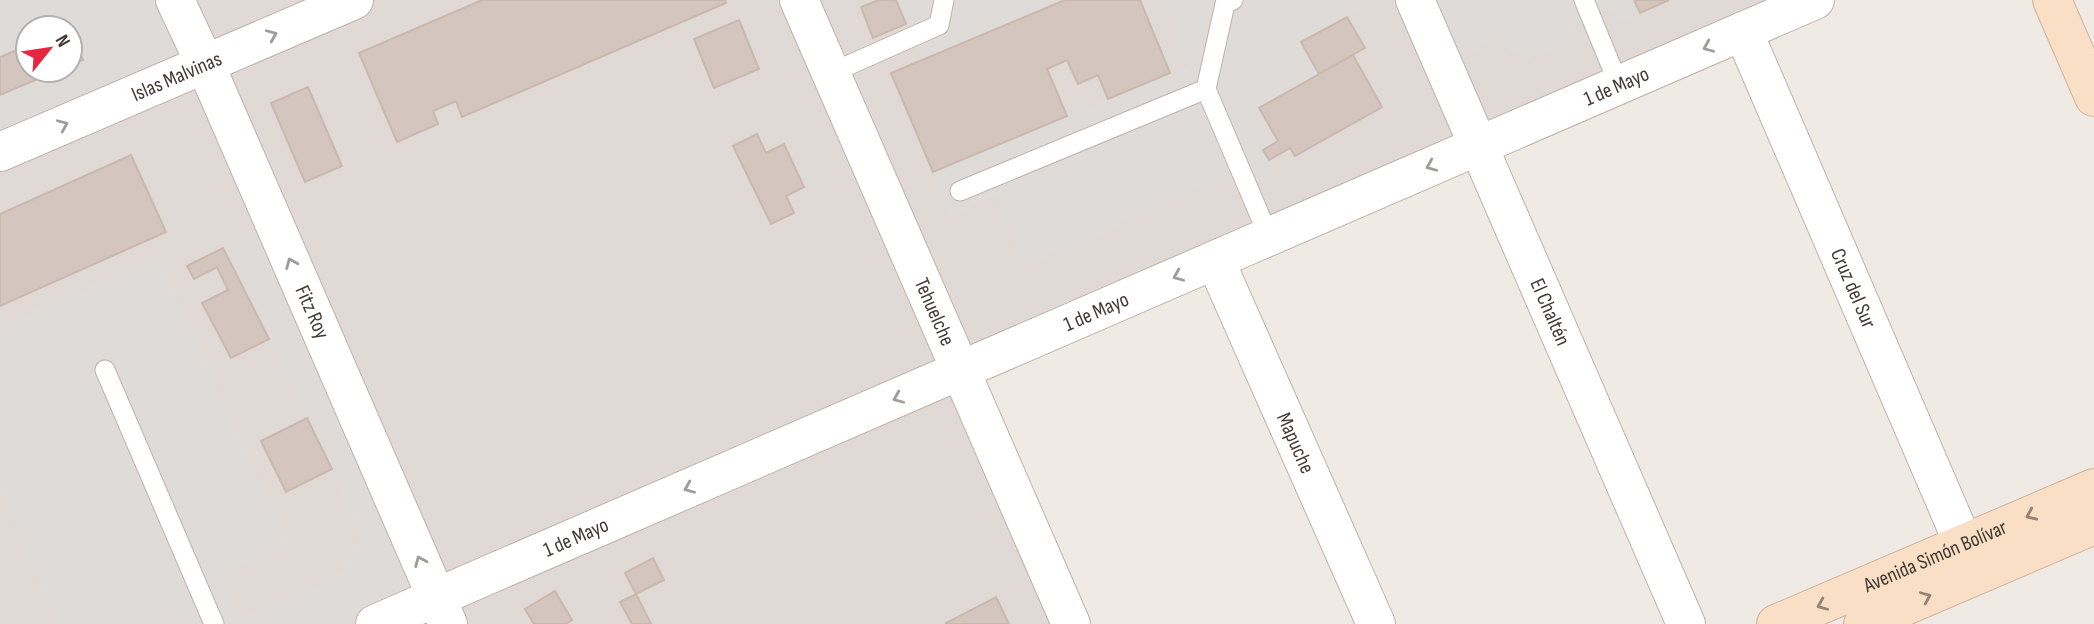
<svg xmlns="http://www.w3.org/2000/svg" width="2094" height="624" font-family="'Sofia Sans Condensed',sans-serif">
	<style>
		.industrial { fill: #e0d9d6; fill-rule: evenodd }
		.parking { fill: #dfdbd9 }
		.building { fill: #d4c5be; stroke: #cbb8af; stroke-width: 2 }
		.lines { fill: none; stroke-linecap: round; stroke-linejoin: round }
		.lane-casing { stroke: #beb2ab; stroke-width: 21 }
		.street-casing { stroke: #beb2ab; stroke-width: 40 }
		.secondary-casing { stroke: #cfb39b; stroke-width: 40 }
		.lane { stroke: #fff; stroke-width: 19 }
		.street { stroke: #fff; stroke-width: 38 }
		.secondary { stroke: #f9dfc6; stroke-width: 38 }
		.oneway { stroke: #a09c9a }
		.oneway2 { stroke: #948476 }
		.labels { text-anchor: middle; stroke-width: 6; stroke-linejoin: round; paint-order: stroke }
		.street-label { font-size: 21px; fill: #423935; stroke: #fff }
	</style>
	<rect width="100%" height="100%" fill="#f0eae5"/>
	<path class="industrial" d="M0,0H1815L961,370L1071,624H0ZM28,28H70V70H28Z"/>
	<g class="parking">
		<polygon points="0,0 175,0 205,64 0,152 0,95 59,70 70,70 70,65 83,59 70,27 28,28 28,45 0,57"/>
		<polygon points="896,0 1065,0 923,60"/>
		<polygon points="1162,0 1357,0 1362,10 1302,42 1319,74 1259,108 1278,141 1263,150 1275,175 1236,192 1229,176 1024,267 996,197 948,217 933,172 1189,65"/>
		<polygon points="1415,0 1634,0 1640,13 1623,20 1605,9 1576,22 1573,38 1527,60 1494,43 1443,63"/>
		<polygon points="275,225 436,598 375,624 190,624 185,614 162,624 57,624 0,490 0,325 159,258 290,547 220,577 240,620 340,574 361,534 332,469 223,248"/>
	</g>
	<g class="building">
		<polygon points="482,0 725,0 726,3 462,117 456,101 433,111 438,124 397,142 359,53"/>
		<polygon points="879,0 896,0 906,24 873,38 861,7"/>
		<polygon points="1065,0 1140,0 1170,73 1108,99 1098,75 1078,84 1067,60 1047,69 1067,116 933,172 891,73"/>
		<polygon points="1634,0 1669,0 1640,13"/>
		<polygon points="1347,17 1365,48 1319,74 1301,42"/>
		<polygon points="739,20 759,69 714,88 694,39"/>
		<polygon points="70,27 83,60 70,65 70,28 68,28"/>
		<polygon points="28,45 28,70 59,70 0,95 0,57"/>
		<polygon points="1353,55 1382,107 1295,156 1290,148 1269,160 1263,150 1278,141 1259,108"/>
		<polygon points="308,87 342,166 305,182 271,103"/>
		<polygon points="757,134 766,153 784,144 804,187 786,196 794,213 771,224 733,146"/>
		<polygon points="131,155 166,232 0,306 0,214"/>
		<polygon points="223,248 269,339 231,358 202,303 228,290 217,267 194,279 187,266"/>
		<polygon points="307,418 332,469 286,492 261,441"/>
		<polygon points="653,558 664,580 636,594 625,573"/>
		<polygon points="555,591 572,620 566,624 534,624 525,609"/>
		<polygon points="636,594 651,624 632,624 620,602"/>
		<polygon points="996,597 1009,624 946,624 946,623"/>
	</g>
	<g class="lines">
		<g class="lane-casing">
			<g id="lane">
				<polyline points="1584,0 1619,85"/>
				<polyline points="831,73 939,25 944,0"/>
				<polyline points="1206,89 1225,4 1233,0"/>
				<polyline points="960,191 1206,89 1269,237"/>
				<polyline points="105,370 214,624"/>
			</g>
		</g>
		<g class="street-casing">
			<g id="street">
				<path id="s1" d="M175,0L205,64L448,624"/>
				<path id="s2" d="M799,0L1071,624"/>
				<path id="s3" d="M1415,0L1686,624"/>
				<path id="s4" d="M1743,31L1964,545"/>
				<path id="s5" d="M0,152L354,0"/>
				<path id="s6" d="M1215,260L1376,624"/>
				<path id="s7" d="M375,624L1815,0"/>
			</g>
		</g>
		<g class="secondary-casing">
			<g id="secondary">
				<polyline points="2052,0 2094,97"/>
				<path id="s8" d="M1776,624L2094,488"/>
				<polyline points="1863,624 2094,525"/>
			</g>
		</g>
		<use href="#lane" class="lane"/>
		<use href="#street" class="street"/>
		<use href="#secondary" class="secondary"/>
	</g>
	<defs><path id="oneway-chevron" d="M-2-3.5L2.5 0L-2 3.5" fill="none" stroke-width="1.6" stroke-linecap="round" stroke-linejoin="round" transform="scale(1.75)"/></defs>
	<g class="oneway">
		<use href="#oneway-chevron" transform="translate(272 35) rotate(-23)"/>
		<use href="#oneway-chevron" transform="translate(1708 47) rotate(157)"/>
		<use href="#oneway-chevron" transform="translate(63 125) rotate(-23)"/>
		<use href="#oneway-chevron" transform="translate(1431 166) rotate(157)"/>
		<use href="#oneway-chevron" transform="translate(291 263) rotate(-113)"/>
		<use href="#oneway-chevron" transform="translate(1178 276) rotate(157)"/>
		<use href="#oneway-chevron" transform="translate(898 398) rotate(157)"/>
		<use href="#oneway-chevron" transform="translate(689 488) rotate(157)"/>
		<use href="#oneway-chevron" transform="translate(420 561) rotate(-113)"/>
	</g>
	<g class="oneway2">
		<use href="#oneway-chevron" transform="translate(2031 515) rotate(156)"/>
		<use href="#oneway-chevron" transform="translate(1926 597) rotate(-23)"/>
		<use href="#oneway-chevron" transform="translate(1822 605) rotate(157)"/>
	</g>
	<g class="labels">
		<g class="street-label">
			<text dy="7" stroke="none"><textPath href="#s5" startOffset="192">Islas Malvinas</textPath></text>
			<text dy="7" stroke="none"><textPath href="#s7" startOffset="1353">1 de Mayo</textPath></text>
			<text dy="7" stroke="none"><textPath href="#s4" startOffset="280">Cruz del Sur</textPath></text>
			<text dy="7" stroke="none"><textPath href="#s1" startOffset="341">Fitz Roy</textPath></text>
			<text dy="7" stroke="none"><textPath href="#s2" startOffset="340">Tehuelche</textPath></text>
			<text dy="7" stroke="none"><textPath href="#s7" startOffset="786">1 de Mayo</textPath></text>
			<text dy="7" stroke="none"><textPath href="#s3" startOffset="340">El Chaltén</textPath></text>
			<text dy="7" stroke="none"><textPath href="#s6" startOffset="200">Mapuche</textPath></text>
			<text dy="7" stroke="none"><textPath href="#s7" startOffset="219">1 de Mayo</textPath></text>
			<text dy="7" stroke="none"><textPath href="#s8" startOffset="173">Avenida Simón Bolívar</textPath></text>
		</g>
	</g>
	<g transform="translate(49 49) rotate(60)"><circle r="33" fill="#ffffff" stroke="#b3b0ae" stroke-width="2"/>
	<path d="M0-5L12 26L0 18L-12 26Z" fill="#e6263e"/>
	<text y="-10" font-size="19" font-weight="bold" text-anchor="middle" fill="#423935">N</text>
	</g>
</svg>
